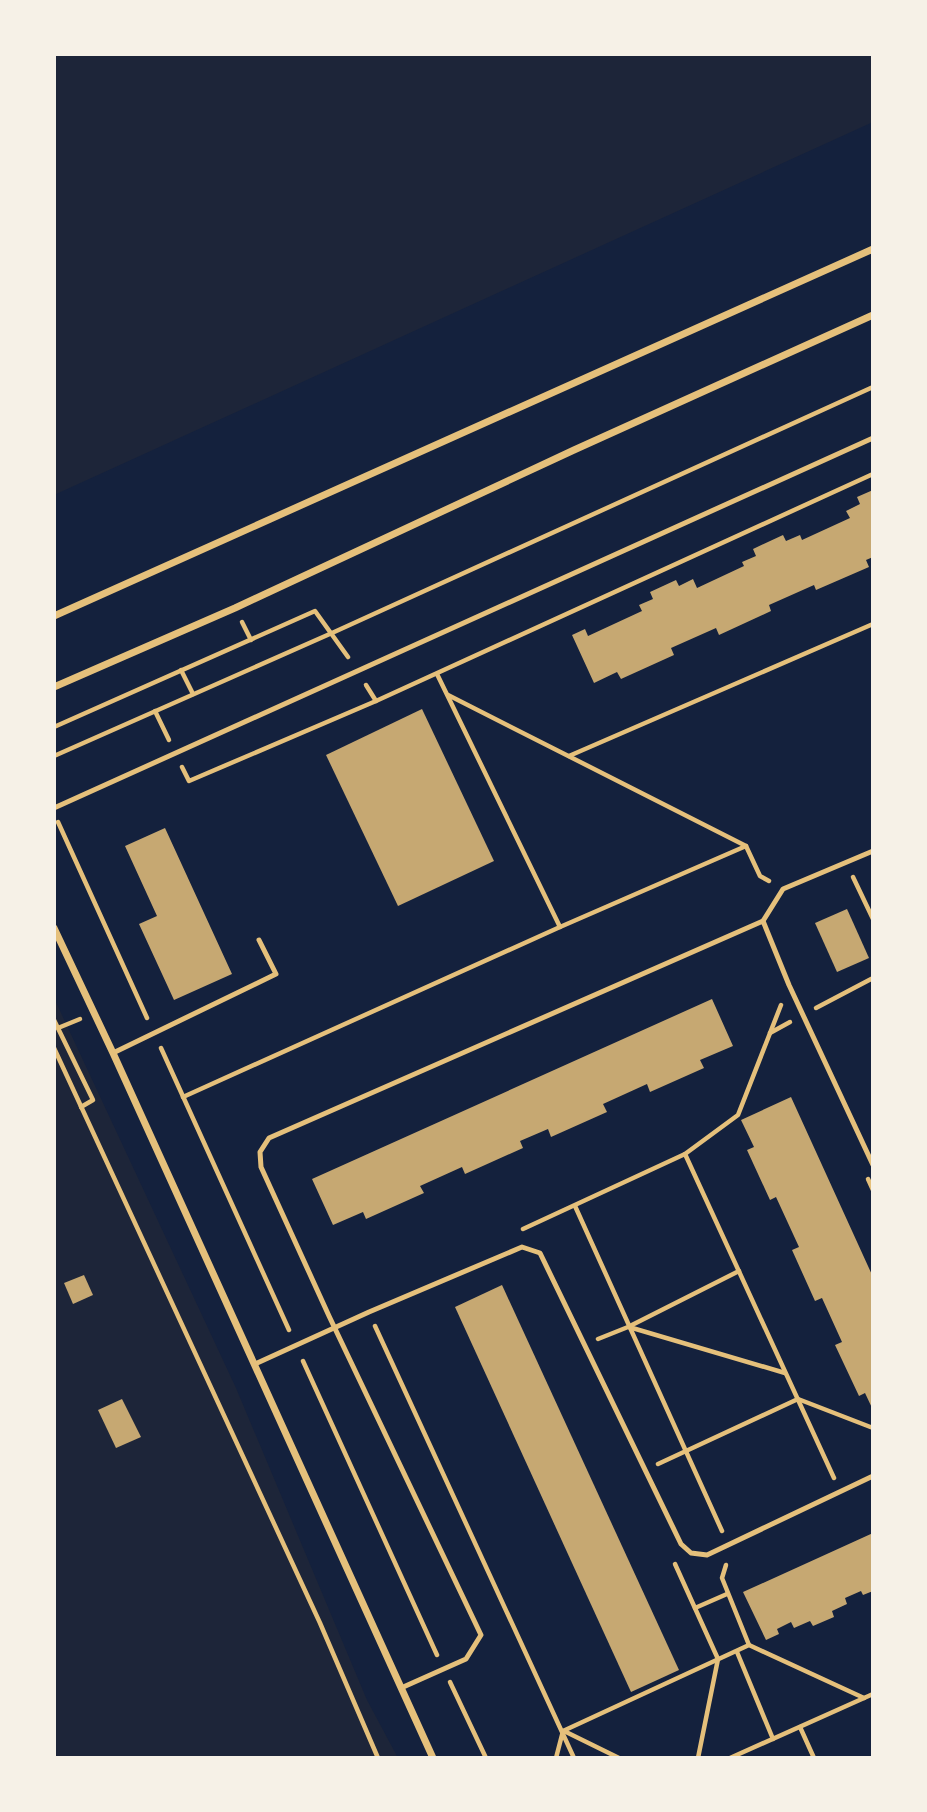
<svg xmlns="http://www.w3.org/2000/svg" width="927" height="1812" font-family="'Golos Text',sans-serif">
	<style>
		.green { fill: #1d2539 }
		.building { fill: #c6a872 }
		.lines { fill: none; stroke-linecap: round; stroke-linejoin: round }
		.path { stroke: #e5c07b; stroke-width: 4.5 }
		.service { stroke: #e5c07b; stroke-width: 5 }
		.minor { stroke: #e5c07b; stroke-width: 7 }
	</style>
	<rect width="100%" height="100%" fill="#14213d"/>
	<g class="green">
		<polygon points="54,54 873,54 873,122 54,495"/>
		<polygon points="54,998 236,1388 367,1700 398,1758 54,1758"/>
	</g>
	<g class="building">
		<polygon points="873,490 873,557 866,560 869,567 816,590 814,585 769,605 771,611 719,635 716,628 671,648 674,655 621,679 617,672 594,683 572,635 585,629 588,636 642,611 639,605 653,599 650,592 676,580 679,586 693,579 697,588 744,566 742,562 756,556 753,549 783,535 786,541 800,535 802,540 850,518 846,511 860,504 857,497"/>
		<polygon points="422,709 494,861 398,906 326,755"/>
		<polygon points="165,828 232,974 174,1000 139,924 157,916 125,846"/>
		<polygon points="847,909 869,958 837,972 815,923"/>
		<polygon points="712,999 733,1046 700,1060 704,1068 650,1092 647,1084 603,1104 607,1112 551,1137 548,1129 520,1141 523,1148 465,1174 462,1167 420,1186 424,1193 366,1219 363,1212 333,1225 312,1179"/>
		<polygon points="791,1097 873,1277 873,1410 865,1393 859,1396 835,1345 842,1342 822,1298 815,1301 792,1250 799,1247 776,1197 770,1200 747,1150 754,1147 741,1120"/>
		<polygon points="84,1275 93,1295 73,1304 64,1283"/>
		<polygon points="502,1285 679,1670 631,1692 455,1307"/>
		<polygon points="122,1399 141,1437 116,1448 98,1410"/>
		<polygon points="873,1533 873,1591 863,1595 861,1591 845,1598 847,1604 832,1611 834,1617 813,1626 810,1621 794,1628 791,1622 777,1629 779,1634 766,1640 743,1592"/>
	</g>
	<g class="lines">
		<g class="path">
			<polyline points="242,622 251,640"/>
			<polyline points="181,670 193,694"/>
			<polyline points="437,674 560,927"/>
			<polyline points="366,685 376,701"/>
			<polyline points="448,695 746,846 760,876 769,881"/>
			<polyline points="155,711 169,740"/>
			<polyline points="54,727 315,611 348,657"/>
			<polyline points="54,756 332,633 873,387"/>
			<polyline points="569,756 873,624"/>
			<polyline points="182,767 189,781 376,701 873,474"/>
			<polyline points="58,822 147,1018"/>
			<polyline points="853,877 873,919"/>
			<polyline points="816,1008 873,978"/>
			<polyline points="54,1020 93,1100 81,1107"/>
			<polyline points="58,1028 80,1019"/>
			<polyline points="770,1033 790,1022"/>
			<polyline points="54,1048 320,1623 378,1758"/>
			<polyline points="161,1048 289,1330"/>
			<polyline points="183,1097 560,927 746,846"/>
			<polyline points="685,1154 834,1478"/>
			<polyline points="868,1179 873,1190"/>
			<polyline points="575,1206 722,1531"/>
			<polyline points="523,1229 685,1154 738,1115 781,1005"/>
			<polyline points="375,1326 574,1758"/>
			<polyline points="629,1327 785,1373"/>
			<polyline points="598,1339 628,1327 739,1271"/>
			<polyline points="303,1361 437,1655"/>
			<polyline points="658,1464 798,1399 873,1428"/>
			<polyline points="675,1564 718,1659 698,1758"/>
			<polyline points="726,1565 722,1578 749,1645"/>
			<polyline points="695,1608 727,1594"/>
			<polyline points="737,1652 773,1739"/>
			<polyline points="450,1682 486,1758"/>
			<polyline points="800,1727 814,1758"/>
			<polyline points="564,1731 619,1758"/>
			<polyline points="556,1758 563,1731 749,1645 864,1698"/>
			<polyline points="730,1758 873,1694"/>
		</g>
		<g class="service">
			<polyline points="54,808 873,438"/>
			<polyline points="763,921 783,889 873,851"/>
			<polyline points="113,1053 276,974 259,940"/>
			<polyline points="255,1364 369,1312 522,1247 540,1253 681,1544 691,1553 707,1555 873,1476"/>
			<polyline points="401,1688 466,1659 481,1635 329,1316 261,1167 260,1152 269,1138 763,921 789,985 873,1165"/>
		</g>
		<g class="minor">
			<polyline points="54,616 873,249"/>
			<polyline points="54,687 235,608 574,450 873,315"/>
			<polyline points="54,928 113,1053 433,1758"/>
		</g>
	</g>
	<rect width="927" height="1812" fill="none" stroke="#f6f1e7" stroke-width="112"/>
</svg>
